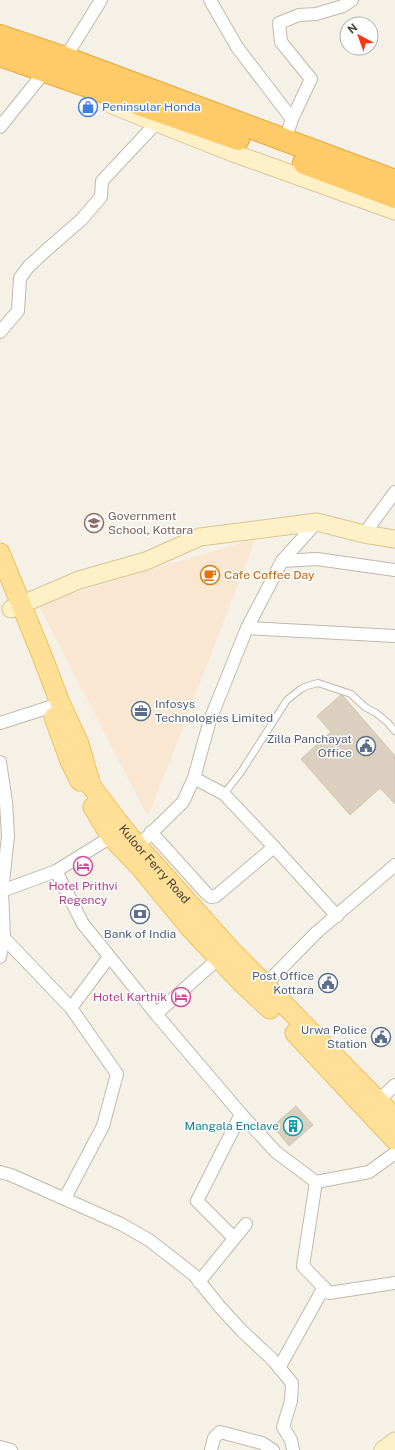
<svg xmlns="http://www.w3.org/2000/svg" width="395" height="1450" font-family="'Public Sans',sans-serif">
	<style>
		.commercial { fill: #f9e7d1 }
		.building { fill: #dbcfbf; stroke: #d3c4ae }
		.lines { fill: none; stroke-linecap: round; stroke-linejoin: round }
		.lane-casing { stroke: #c2b9a9; stroke-width: 8 }
		.street-casing { stroke: #c2b9a9; stroke-width: 14 }
		.secondary-casing { stroke: #d9c593; stroke-width: 19 }
		.primary-casing { stroke: #eec15c; stroke-width: 21 }
		.highway-casing { stroke: #eba22b; stroke-width: 24 }
		.lane { stroke: #fff; stroke-width: 6 }
		.street { stroke: #fff; stroke-width: 12 }
		.secondary { stroke: #fff1c7; stroke-width: 17 }
		.primary { stroke: #ffe096; stroke-width: 19 }
		.highway { stroke: #ffcb68; stroke-width: 22 }
		.labels { text-anchor: middle; stroke-width: 3; stroke-linejoin: round; paint-order: stroke }
		.shop-label { font-size: 12px; fill: #366cbe; stroke: #fff; text-anchor: start }
		.education-label { font-size: 12px; fill: #785e54; stroke: #fff; text-anchor: start }
		.food-label { font-size: 12px; fill: #c56008; stroke: #fff; text-anchor: start }
		.service-label { font-size: 12px; fill: #4e5e75; stroke: #fff; text-anchor: end }
		.street-label { font-size: 12px; fill: #494135; stroke: #fff }
		.hotel-label { font-size: 12px; fill: #b23c85; stroke: #fff }
		.culture-label { font-size: 12px; fill: #0d838f; stroke: #fff; text-anchor: end }
	</style>
	<rect width="100%" height="100%" fill="#f5f1e7"/>
	<polygon class="commercial" points="256,538 148,817 38,604"/>
	<g class="building">
		<polygon points="341,695 343,696 395,756 395,804 380,788 350,815 301,759 331,732 317,716"/>
		<polygon points="296,1106 313,1125 289,1146 273,1126"/>
	</g>
	<g class="lines">
		<g class="lane-casing">
			<polyline id="lane" points="224,794 241,772 287,700 301,689 307,686 318,683 351,694 365,707 376,713 387,722 395,731"/>
		</g>
		<g class="street-casing">
			<g id="street">
				<polyline points="210,0 237,47 292,119"/>
				<polyline points="65,58 101,0"/>
				<polyline points="0,127 46,70"/>
				<polyline points="285,140 292,119 311,79 281,42 279,23 299,15 316,14 343,6 352,0"/>
				<polyline points="0,332 18,311 20,278 29,266 51,246 81,220 101,197 102,181 162,117"/>
				<polyline points="364,534 395,492"/>
				<polyline points="282,561 317,559 395,570"/>
				<polyline points="247,628 395,636"/>
				<polyline points="0,723 50,707"/>
				<polyline points="0,762 6,802 8,836 2,891 0,891"/>
				<polyline points="194,778 224,794 274,847 337,916"/>
				<polyline points="151,832 207,894 211,897 216,896 274,847"/>
				<polyline points="138,846 183,802 194,778 210,720 247,628 282,561 317,522"/>
				<polyline points="56,871 83,924 156,1014 219,958"/>
				<polyline points="0,957 4,938"/>
				<polyline points="109,957 71,1008 4,938 2,891 56,871 111,837"/>
				<polyline points="260,990 317,932 395,865"/>
				<polyline points="156,1014 241,1114 197,1201 234,1238"/>
				<polyline points="381,1098 395,1085"/>
				<polyline points="241,1114 276,1152 316,1182"/>
				<polyline points="395,1153 369,1172 316,1182 303,1266 329,1293 395,1283"/>
				<polyline points="0,1172 11,1175 121,1224 149,1240 194,1275 220,1307 242,1331 272,1359 292,1383 291,1401 283,1427 291,1440 293,1450"/>
				<polyline points="65,1198 103,1126 117,1074 71,1008"/>
				<polyline points="199,1282 246,1224"/>
				<polyline points="279,1368 324,1287"/>
				<polyline points="0,1447 11,1450"/>
				<polyline points="211,1450 214,1438 220,1432 262,1443 273,1450"/>
			</g>
		</g>
		<g class="secondary-casing">
			<g id="secondary">
				<polyline points="112,105 233,153 395,211"/>
				<polyline points="11,609 79,580 146,561 200,537 317,522 364,534 395,539"/>
				<polyline points="383,1450 395,1441"/>
			</g>
		</g>
		<g class="primary-casing">
			<g id="primary">
				<path id="s1" d="M0,553L41,653L60,703L79,744L91,786L118,822L136,844L229,948L395,1118"/>
				<polyline points="54,717 70,761 80,781"/>
				<polyline points="93,807 111,837 141,868 191,929 243,984 270,1009"/>
				<polyline points="295,1033 395,1140"/>
			</g>
		</g>
		<g class="highway-casing">
			<g id="highway">
				<polyline points="0,36 65,58 395,181"/>
				<polyline points="0,55 238,139"/>
				<polyline points="304,163 395,197"/>
			</g>
		</g>
		<use href="#lane" class="lane"/>
		<use href="#street" class="street"/>
		<use href="#secondary" class="secondary"/>
		<use href="#primary" class="primary"/>
		<use href="#highway" class="highway"/>
	</g>
	<defs>
		<g id="shop-ring" transform="scale(1)"><circle r="9.5" fill="#fff" stroke="#3f7fe0" stroke-width="1.5"/><path d="M-5-2.5h2.3a2.7 3.5 0 0 1 5.4 0H5L5.5 6h-11ZM-1.5-2.5h3a1.5 2.3 0 0 0-3 0Z" fill="#3f7fe0"/></g>
		<g id="school-ring" transform="scale(1)"><circle r="9.5" fill="#fff" stroke="#8d6e63" stroke-width="1.5"/><path d="M0-5L7-2L0 1L-7-2ZM-4 1L0 2.5L4 1V4Q0 6-4 4Z" fill="#8d6e63"/></g>
		<g id="cafe-ring" transform="scale(1)"><circle r="9.5" fill="#fff" stroke="#e8710a" stroke-width="1.5"/><path d="M-5.5-4.5H6V0H3Q3 3.5 0 3.5H-2.5Q-5.5 3.5-5.5 0ZM3-3.2v2h1.7v-2ZM-6 4.5H4V6H-6Z" fill="#e8710a"/></g>
		<g id="office-ring" transform="scale(1)"><circle r="9.5" fill="#fff" stroke="#5c6f8a" stroke-width="1.5"/><path d="M-6-3h4V-5.5h4V-3h4V5H-6ZM-1-4.5V-3h2v-1.5ZM-6 0V1H6V0Z" fill="#5c6f8a"/></g>
		<g id="civic-ring" transform="scale(1)"><circle r="9.5" fill="#fff" stroke="#5c6f8a" stroke-width="1.5"/><path d="M-.6-6.5H3V-4.5H.6V-3L4-1V1h2V6H-6V1h2V-1L-.6-3ZM-1.2 2.5V6h2.4V2.5Z" fill="#5c6f8a"/></g>
		<g id="hotel-ring" transform="scale(1)"><circle r="9.5" fill="#fff" stroke="#d1479c" stroke-width="1.5"/><path d="M-6-4.5h1.5V1H6V5H4.5V3h-9V5H-6ZM-4 0a1.8 1.8 0 1 1 3.6 0ZM.5 0V-2.5h3Q6-2.5 6 0Z" fill="#d1479c"/></g>
		<g id="bank-ring" transform="scale(1)"><circle r="9.5" fill="#fff" stroke="#5c6f8a" stroke-width="1.5"/><path d="M-6-4H6V4H-6ZM0-2.3a2.3 2.3 0 1 0 0 4.6a2.3 2.3 0 1 0 0-4.6Z" fill="#5c6f8a"/></g>
		<g id="building-ring" transform="scale(1)"><circle r="9.5" fill="#fff" stroke="#0f9aa8" stroke-width="1.5"/><path d="M-4-6H4V6H1V3H-1V6H-4ZM-2.5-4.3h1.7v1.8h-1.7ZM.8-4.3h1.7v1.8H.8ZM-2.5-1h1.7V.8h-1.7ZM.8-1h1.7V.8H.8Z" fill="#0f9aa8"/></g>
	</defs>
	<g fill-rule="evenodd">
		<use href="#shop-ring" x="88" y="107"/>
		<use href="#school-ring" x="94" y="523"/>
		<use href="#cafe-ring" x="210" y="575"/>
		<use href="#office-ring" x="141" y="711"/>
		<use href="#civic-ring" x="366" y="746"/>
		<use href="#hotel-ring" x="83" y="866"/>
		<use href="#bank-ring" x="140" y="914"/>
		<use href="#civic-ring" x="328" y="983"/>
		<use href="#hotel-ring" x="181" y="997"/>
		<use href="#civic-ring" x="381" y="1037"/>
		<use href="#building-ring" x="293" y="1126"/>
	</g>
	<g class="labels">
		<g class="shop-label">
			<text x="102" y="111">Peninsular Honda</text>
		</g>
		<g class="education-label">
			<text x="108" y="520">Government<tspan x="108" dy="14">School, Kottara</tspan></text>
		</g>
		<g class="food-label">
			<text x="224" y="579">Cafe Coffee Day</text>
		</g>
		<g class="service-label">
			<text x="155" y="708" text-anchor="start">Infosys<tspan x="155" dy="14">Technologies Limited</tspan></text>
			<text x="352" y="743">Zilla Panchayat<tspan x="352" dy="14">Office</tspan></text>
			<text x="140" y="938" text-anchor="middle">Bank of India</text>
			<text x="314" y="980">Post Office<tspan x="314" dy="14">Kottara</tspan></text>
			<text x="367" y="1034">Urwa Police<tspan x="367" dy="14">Station</tspan></text>
		</g>
		<g class="street-label">
			<text dy="4" stroke="none"><textPath href="#s1" startOffset="351">Kuloor Ferry Road</textPath></text>
		</g>
		<g class="hotel-label">
			<text x="83" y="890">Hotel Prithvi<tspan x="83" dy="14">Regency</tspan></text>
			<text x="167" y="1001" text-anchor="end">Hotel Karthik</text>
		</g>
		<g class="culture-label">
			<text x="279" y="1130">Mangala Enclave</text>
		</g>
	</g>
	<g transform="translate(359 36) rotate(319)"><circle r="19" fill="#ffffff" stroke="#b6b3ae"/>
	<path d="M0-3L7 15L0 10L-7 15Z" fill="#ff3514"/>
	<text y="-6" font-size="11" font-weight="bold" text-anchor="middle" fill="#494135">N</text>
	</g>
</svg>
